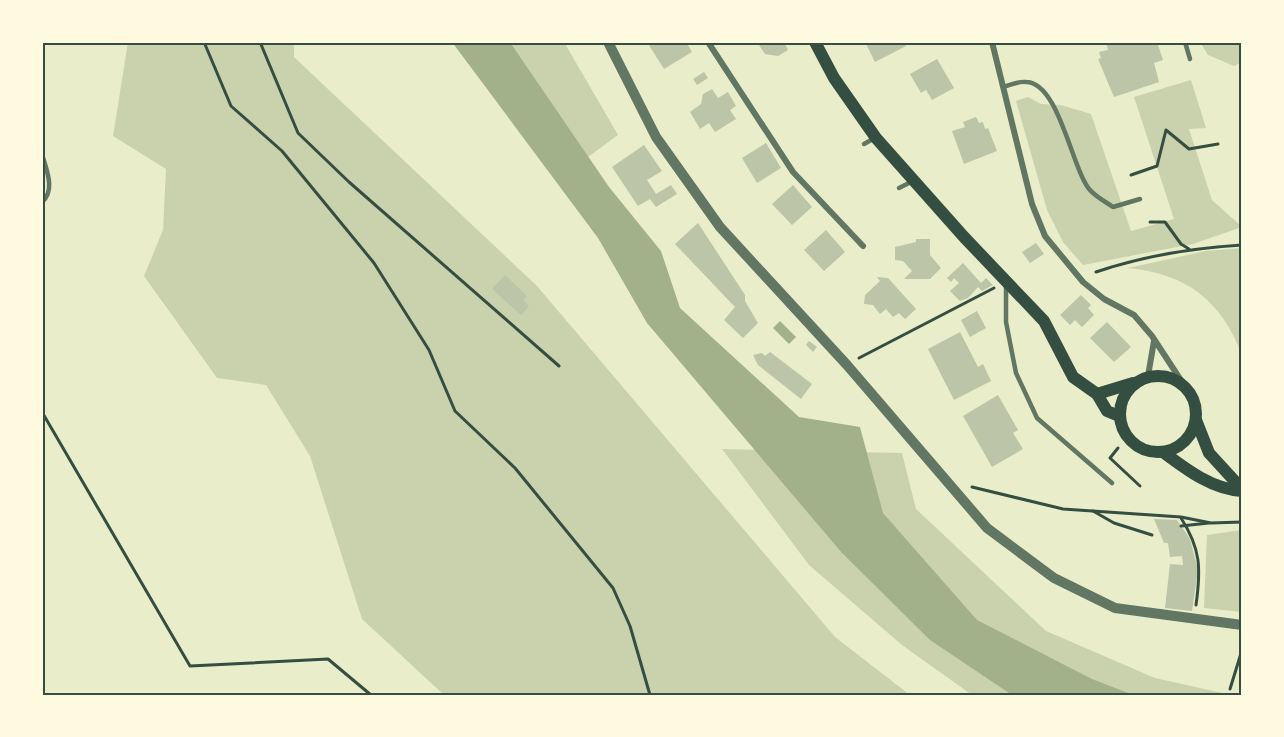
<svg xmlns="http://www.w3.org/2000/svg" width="1284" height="737" font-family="Helvetica,sans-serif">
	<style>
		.green { fill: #cad2ad }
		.water { fill: #a3b18a }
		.building { fill: #bcc5a7 }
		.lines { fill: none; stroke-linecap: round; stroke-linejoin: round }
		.path { stroke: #344e41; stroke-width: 3 }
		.service { stroke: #617663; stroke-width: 4.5 }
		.minor { stroke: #617663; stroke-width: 6 }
		.tertiary { stroke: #617663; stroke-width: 10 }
		.secondary { stroke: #344e41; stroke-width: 12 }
		.neatline { fill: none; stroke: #344e41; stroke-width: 2 }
	</style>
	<rect width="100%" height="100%" fill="#e9edc9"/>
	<g class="green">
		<polygon points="128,42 294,42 294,57 537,286 835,637 910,695 444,695 362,619 310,456 266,385 217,378 144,276 163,230 166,169 113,136"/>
		<polygon points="510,42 564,42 618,135 588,157"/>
		<polygon points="1200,42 1242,42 1242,62 1234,66 1208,55"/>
		<polygon points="1191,80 1206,128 1189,129 1212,200 1242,227 1193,244 1083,265 1063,242 1047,210 1016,101 1028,97 1041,104 1061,105 1091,114 1131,231 1174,219 1134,97"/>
		<path d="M1242,248V355C1221,300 1187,274 1128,268L1206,251Z"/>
		<polygon points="722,449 902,453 916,509 1046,631 1155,678 1231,695 972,695 902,645 809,565"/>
		<polygon points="1242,530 1242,612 1204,608 1207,535"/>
	</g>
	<g class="water">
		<polygon points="452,42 510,42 609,187 661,251 680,308 799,417 860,427 883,513 977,620 1092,679 1133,695 1012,695 930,640 842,553 647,323 598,238"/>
		<polygon points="780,321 796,337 789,344 773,328"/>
	</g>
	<g class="building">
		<polygon points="647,42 686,42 692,52 664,69"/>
		<polygon points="757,42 784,42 788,50 778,56 765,54"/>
		<polygon points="865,42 903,42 906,46 875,62"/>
		<polygon points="1106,42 1157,42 1163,60 1154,63 1159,82 1114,97 1098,59 1101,58 1099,52 1108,50"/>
		<polygon points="937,59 954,88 932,100 926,90 921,93 910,74"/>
		<polygon points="704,72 708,78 697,85 693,79"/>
		<polygon points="712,89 718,98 728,92 736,106 730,110 736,119 715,132 709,123 700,129 690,112 701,104 703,94"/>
		<polygon points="976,117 979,123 983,122 985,129 988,128 997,151 964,164 952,131 965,127 963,122"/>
		<polygon points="766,143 781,168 757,183 742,158"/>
		<polygon points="644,145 662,171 647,180 656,194 671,185 677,194 656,207 650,199 638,206 612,167"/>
		<polygon points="793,185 812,207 792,225 772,204"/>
		<polygon points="698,223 745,295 745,301 758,323 743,338 724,320 735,307 675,244"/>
		<polygon points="826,230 845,252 824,271 804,250"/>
		<polygon points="916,239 930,239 930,255 941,268 930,279 904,279 912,271 903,261 895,260 895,247 916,242"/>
		<polygon points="1036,243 1044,254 1030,263 1022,252"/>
		<polygon points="963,263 981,283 986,278 993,285 982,291 978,287 968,298 960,301 950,291 959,283 954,278 951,282 947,278"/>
		<polygon points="505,275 527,296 523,300 529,306 521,315 492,289"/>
		<polygon points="877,277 888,278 916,309 905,319 899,313 893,317 886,309 880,314 873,305 864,304 865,295 880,281"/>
		<polygon points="1081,295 1091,305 1088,308 1094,315 1082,327 1075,320 1070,325 1060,315"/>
		<polygon points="977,311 986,328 970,337 961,320"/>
		<polygon points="1107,322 1131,347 1114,362 1090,338"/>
		<polygon points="960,332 978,367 983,364 991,381 954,400 928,349"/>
		<polygon points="809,341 817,347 813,352 806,345"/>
		<polygon points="770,352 812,384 801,399 758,365 753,355 762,353 765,356"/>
		<polygon points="998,395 1018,430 1013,433 1023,449 992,467 963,416"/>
		<polygon points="1154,519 1177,520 1190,539 1198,570 1192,611 1165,608 1170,564 1183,565 1182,556 1170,557 1168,543 1164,543"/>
	</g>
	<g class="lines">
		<g class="path">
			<polyline points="204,42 231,106 282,151 374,263 429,350 455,411 515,468 613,588 630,626 650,695"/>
			<polyline points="260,42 298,133 349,182 559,366"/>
			<polyline points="1131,175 1157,166 1166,130 1189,149 1218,144"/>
			<polyline points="1150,222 1165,222 1181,244 1189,249"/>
			<path d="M1096,272C1143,256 1193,248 1242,245"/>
			<polyline points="859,358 994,288"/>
			<polyline points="42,412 190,666 328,659 371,695"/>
			<polyline points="1118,448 1110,458 1140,486"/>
			<polyline points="972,487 1063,509 1181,517 1211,523 1242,522"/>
			<polyline points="1093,511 1114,523 1152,535"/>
			<path d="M1181,518C1201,549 1201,569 1196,605"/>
			<polyline points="1181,526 1209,523"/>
			<polyline points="1230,689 1242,650"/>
		</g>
		<g class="service">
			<polyline points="1185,42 1190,59"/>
			<path d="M1003,87C1010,85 1019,81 1026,82C1059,82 1072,170 1090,190C1096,197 1106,202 1113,207L1140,199"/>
			<polyline points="864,144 873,139"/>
			<path d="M42,154C46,169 56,190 42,202"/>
			<polyline points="899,188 911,182"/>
			<polyline points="1006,283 1006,322 1016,373 1037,418 1112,483"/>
		</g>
		<g class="minor">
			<polyline points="708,42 793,172 863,246"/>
			<polyline points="992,42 1032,204 1045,236 1083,282 1104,299 1134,315 1152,336 1184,385"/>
			<polyline points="1148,376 1154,341"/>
		</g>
		<polyline class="tertiary" points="608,42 656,137 720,227 847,365 987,528 1054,578 1115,608 1242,625"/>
		<g class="secondary">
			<polyline points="815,42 834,78 876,138 964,237 1044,321 1073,377 1097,394 1107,411 1119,416"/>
			<circle cx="1158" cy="414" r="38"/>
			<polyline points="1097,394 1133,383"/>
			<polyline points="1196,420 1209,453 1242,489"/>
			<path d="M1163,452C1187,470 1212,489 1242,491"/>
		</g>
	</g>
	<rect width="1284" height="737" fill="none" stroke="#fefae0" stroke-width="87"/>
	<rect x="44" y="44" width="1196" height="650" class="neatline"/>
</svg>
